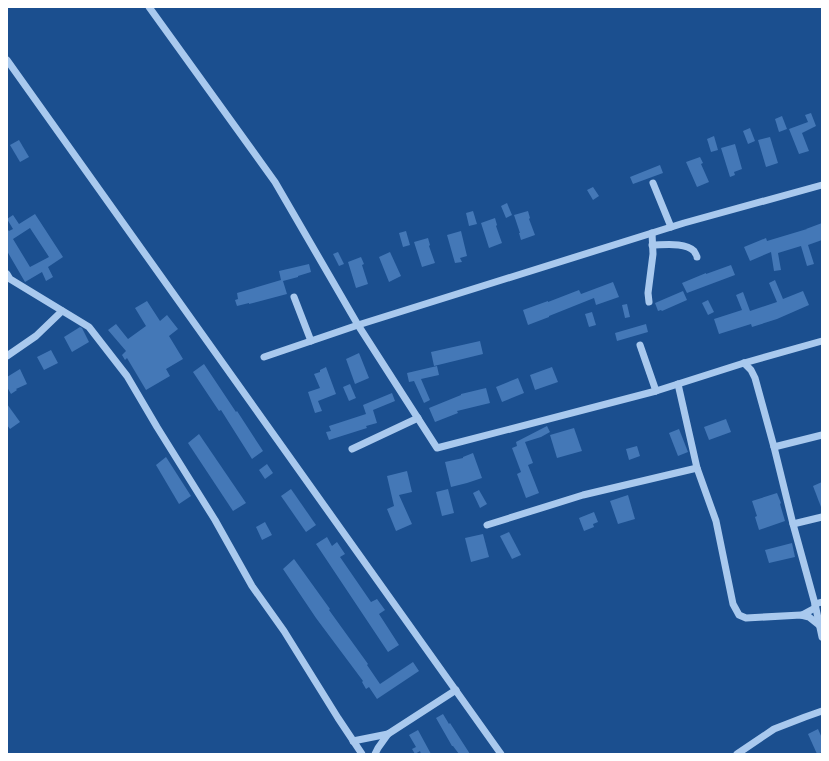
<svg xmlns="http://www.w3.org/2000/svg" width="829" height="761" font-family="'Archivo Narrow',sans-serif">
	<style>
		.building { fill: #4478b7; fill-rule: evenodd }
		.lines { fill: none; stroke-linecap: round; stroke-linejoin: round }
		.minor { stroke: #a9c9ee; stroke-width: 7 }
	</style>
	<rect width="100%" height="100%" fill="#1b4f8f"/>
	<g class="building">
		<polygon points="811,113 816,126 802,133 809,151 799,154 789,129 808,122 805,115"/>
		<polygon points="782,116 787,129 779,132 775,119"/>
		<polygon points="750,128 755,141 748,144 743,131"/>
		<polygon points="714,136 718,150 711,152 707,139"/>
		<polygon points="770,137 778,163 766,167 758,140"/>
		<polygon points="19,140 29,157 20,162 10,145"/>
		<polygon points="735,144 742,169 734,172 735,175 730,177 721,148"/>
		<polygon points="700,157 703,163 701,164 709,182 697,187 686,162"/>
		<polygon points="660,165 663,173 633,184 630,177"/>
		<polygon points="593,187 599,196 593,200 587,190"/>
		<polygon points="507,203 512,215 506,218 501,206"/>
		<polygon points="473,211 477,224 469,226 466,213"/>
		<polygon points="528,211 530,218 529,219 535,235 521,240 519,233 520,233 514,215"/>
		<path d="M35,214L63,257L48,267L53,277L46,281L42,272L25,282L7,251V229L9,231L13,229L7,219L13,215L19,224ZM30,228L49,257L30,267L13,239Z"/>
		<polygon points="495,218 497,225 496,226 502,243 489,248 481,223"/>
		<polygon points="822,223 822,240 808,245 814,264 807,266 801,246 778,253 781,270 774,271 771,252 750,261 744,247 766,238 767,241 807,229 806,229"/>
		<polygon points="406,231 410,245 403,247 399,233"/>
		<polygon points="461,231 467,256 460,258 462,262 455,263 447,235"/>
		<polygon points="428,238 430,245 429,246 435,263 422,267 414,242"/>
		<polygon points="338,252 344,264 339,266 333,254"/>
		<polygon points="390,252 401,276 389,282 379,257"/>
		<polygon points="361,257 364,264 362,265 368,284 356,288 348,262"/>
		<polygon points="309,264 311,272 298,276 298,277 283,281 287,294 249,304 249,303 237,306 235,300 238,299 237,293 281,280 279,271"/>
		<polygon points="731,265 735,275 687,293 682,283 706,273 706,274"/>
		<polygon points="775,280 783,299 803,291 809,305 777,319 752,327 751,324 719,334 714,319 742,310 736,295 743,292 750,311 777,302 769,283"/>
		<polygon points="613,282 619,297 596,305 594,298 549,316 549,317 528,325 523,310 548,301 548,302 579,290 581,294"/>
		<polygon points="683,291 687,300 662,311 661,310 658,311 655,303"/>
		<polygon points="708,300 714,312 708,315 702,303"/>
		<polygon points="147,301 160,321 167,315 178,329 169,336 183,359 166,369 170,376 146,390 127,358 125,360 122,355 126,351 108,330 116,324 128,339 146,326 135,308"/>
		<polygon points="627,304 630,317 625,318 622,305"/>
		<polygon points="592,312 596,325 589,327 585,314"/>
		<polygon points="646,324 648,332 617,341 615,333"/>
		<polygon points="80,327 82,328 89,342 72,352 64,337"/>
		<polygon points="480,341 483,354 434,366 431,352"/>
		<polygon points="51,350 58,363 44,370 37,357"/>
		<polygon points="359,353 369,378 355,384 346,359"/>
		<polygon points="204,364 236,412 237,411 263,451 252,459 221,410 219,411 193,372"/>
		<polygon points="437,366 439,375 421,379 430,400 424,403 414,381 409,382 407,373"/>
		<polygon points="326,367 336,394 318,401 322,411 315,413 308,392 320,388 314,374 320,372 320,370"/>
		<polygon points="552,367 558,382 535,390 530,375"/>
		<polygon points="20,369 27,384 16,389 17,390 11,394 7,387 7,377"/>
		<polygon points="518,378 524,393 502,402 496,387"/>
		<polygon points="350,384 356,398 349,401 343,387"/>
		<polygon points="486,388 490,403 457,411 458,413 435,422 429,408 461,395 461,394"/>
		<polygon points="392,393 395,401 373,410 377,423 366,426 367,428 329,440 326,432 331,431 329,426 366,414 363,405"/>
		<polygon points="7,404 20,422 10,429 7,425"/>
		<polygon points="726,419 731,432 709,440 704,427"/>
		<polygon points="547,426 550,432 541,437 525,442 533,463 528,465 539,493 526,498 517,474 521,472 512,448 517,446 516,442"/>
		<polygon points="574,428 582,451 557,458 550,435"/>
		<polygon points="679,429 688,452 678,456 669,433"/>
		<polygon points="199,434 246,503 233,511 188,443"/>
		<polygon points="637,446 640,456 629,460 626,449"/>
		<polygon points="473,453 482,478 467,483 451,487 445,462 463,458 463,457"/>
		<polygon points="166,457 191,496 179,504 156,465"/>
		<polygon points="267,464 273,473 265,479 259,470"/>
		<polygon points="407,471 412,492 399,495 412,524 396,531 387,509 394,506 387,476"/>
		<polygon points="822,482 822,507 821,507 813,486"/>
		<polygon points="291,489 316,525 306,532 281,496"/>
		<polygon points="448,489 454,513 442,516 436,492"/>
		<polygon points="479,490 487,504 480,508 473,493"/>
		<polygon points="777,493 781,503 780,504 785,521 759,530 755,517 757,516 752,501"/>
		<polygon points="628,495 635,519 618,524 610,501"/>
		<polygon points="594,512 598,522 593,524 594,527 584,531 579,518"/>
		<polygon points="265,522 272,535 262,540 256,527"/>
		<polygon points="509,532 521,555 512,559 500,536"/>
		<polygon points="483,534 489,557 471,562 465,538"/>
		<polygon points="327,537 332,546 337,542 345,554 340,557 371,602 377,599 385,610 379,614 399,645 388,652 316,544"/>
		<polygon points="792,543 795,557 769,563 765,550"/>
		<polygon points="294,559 330,609 329,610 368,664 367,665 380,684 413,662 419,671 377,699 369,687 366,689 362,682 363,681 316,618 283,569"/>
		<polygon points="443,714 449,724 450,723 470,754 459,754 453,746 452,746 436,718"/>
		<polygon points="818,729 822,738 822,752 817,754 808,734"/>
		<polygon points="418,730 431,754 421,754 420,751 415,754 412,749 416,747 409,735"/>
	</g>
	<g class="lines">
		<g class="minor">
			<polyline points="149,7 275,182 358,325 437,448 656,391 744,363 822,341"/>
			<polyline points="7,60 501,754"/>
			<polyline points="653,183 671,227"/>
			<path d="M652,245C664,245 685,242 694,251C694,251 697,256 697,257"/>
			<polyline points="7,274 10,279 89,327 127,376 157,427 215,520 252,586 284,631 338,718 362,754"/>
			<polyline points="294,297 311,341"/>
			<polyline points="649,302 648,293 653,254 652,233"/>
			<polyline points="640,345 656,391"/>
			<polyline points="7,356 36,336 62,311"/>
			<polyline points="264,357 358,325 684,223 822,185"/>
			<polyline points="744,363 751,370 755,378 774,447 793,524 815,604 822,637"/>
			<polyline points="678,384 697,468 716,521 733,604 739,615 746,618 801,615 809,617 819,625"/>
			<polyline points="774,447 822,435"/>
			<polyline points="352,449 418,418"/>
			<polyline points="793,524 822,517"/>
			<polyline points="487,525 583,495 697,468"/>
			<polyline points="802,615 815,608 815,604 822,602"/>
			<polyline points="353,741 388,734 456,690"/>
			<polyline points="375,754 378,748 388,734"/>
			<polyline points="737,754 774,729 805,717 822,711"/>
		</g>
	</g>
	<rect width="829" height="761" fill="none" stroke="#ffffff" stroke-width="16"/>
</svg>
